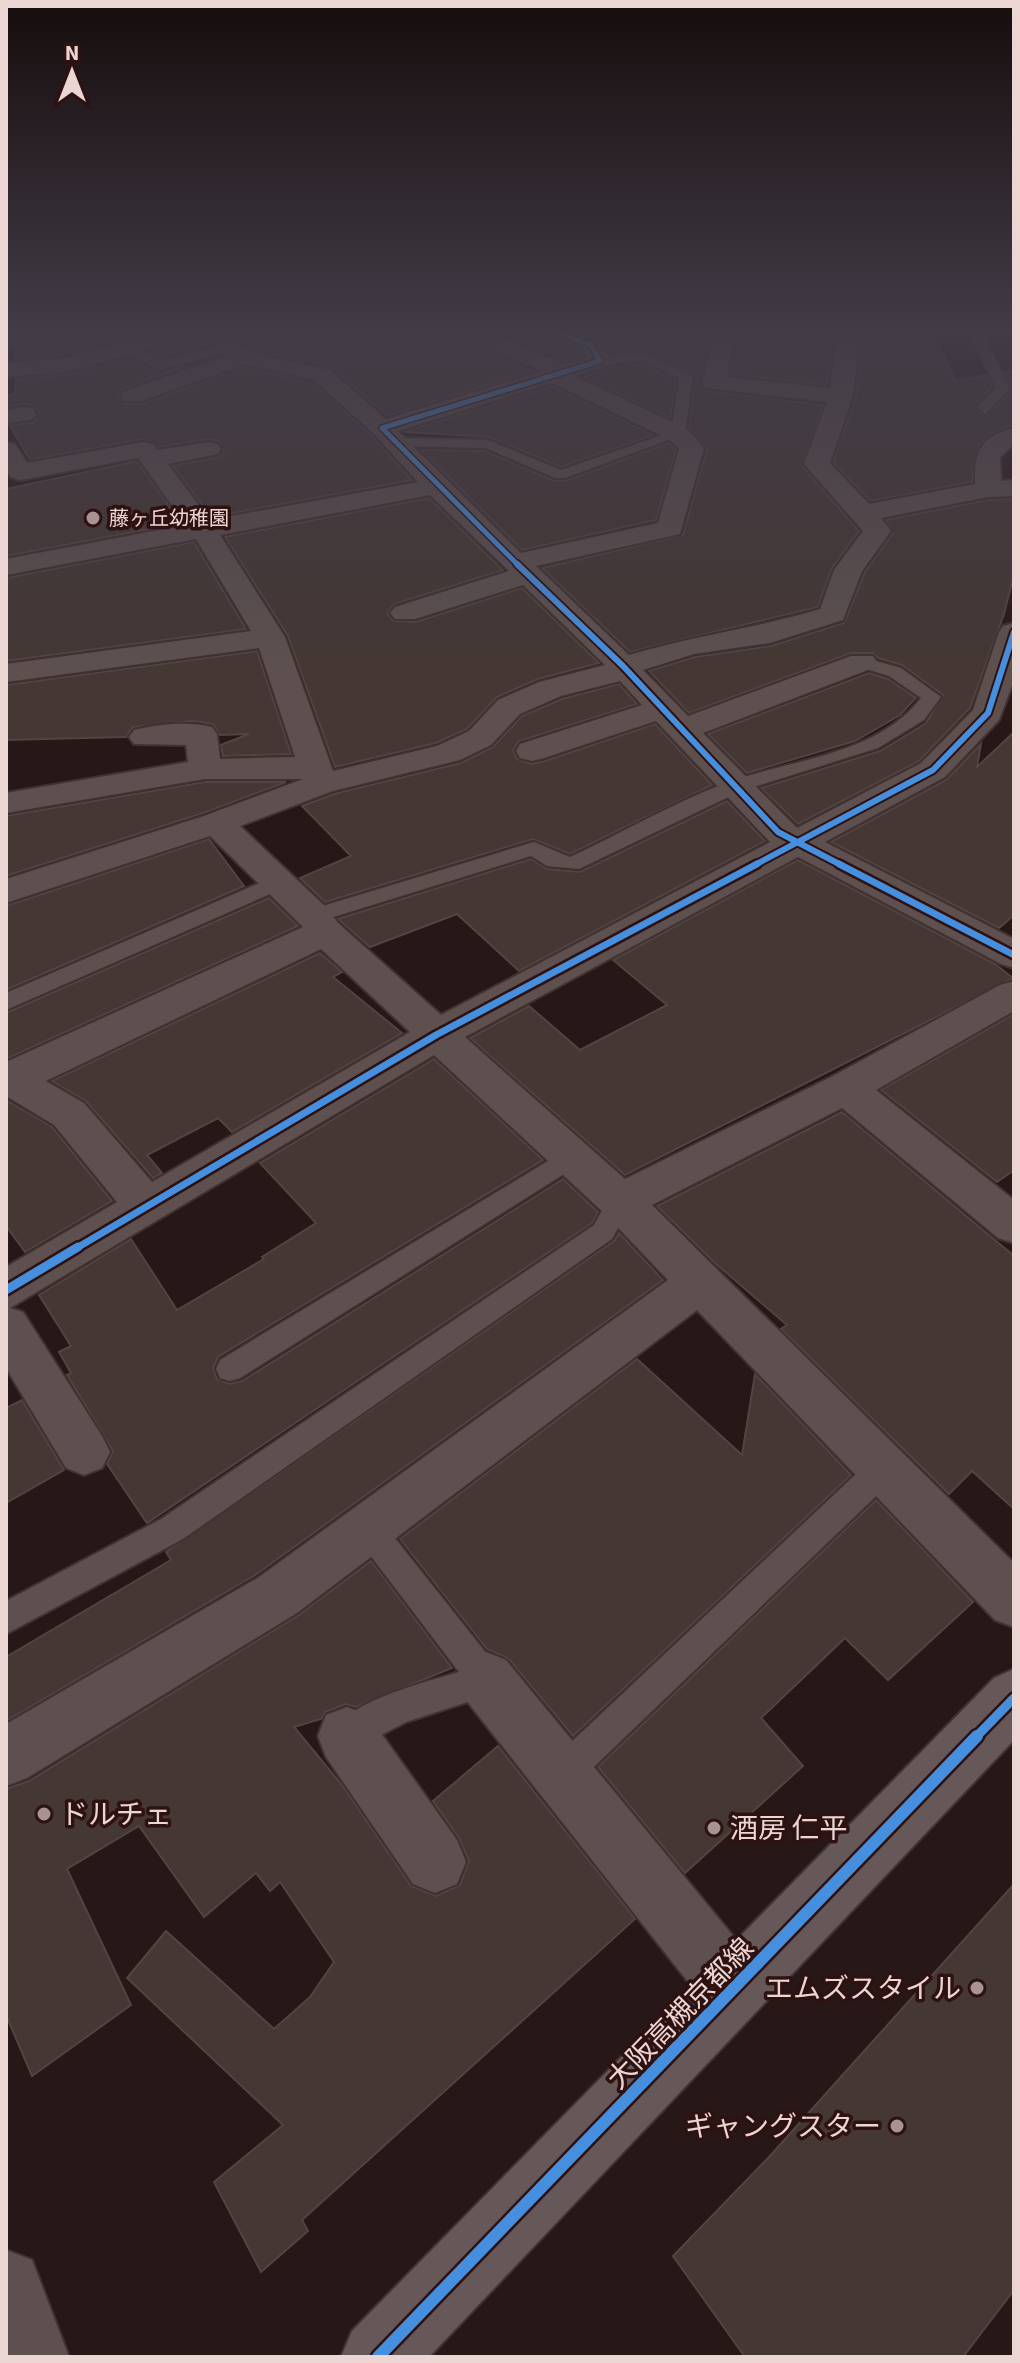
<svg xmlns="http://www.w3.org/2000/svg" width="1020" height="2363" font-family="'Source Sans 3','Noto Sans JP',sans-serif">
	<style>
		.building { fill: #443734; stroke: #524441; stroke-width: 2 }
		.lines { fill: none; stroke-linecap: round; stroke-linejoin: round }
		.service-casing { stroke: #403232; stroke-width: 4 }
		.minor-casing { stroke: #403232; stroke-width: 4 }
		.tertiary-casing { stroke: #403232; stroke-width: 4 }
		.primary-casing { stroke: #403232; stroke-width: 4 }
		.service { fill: #5d504f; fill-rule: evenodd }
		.minor { fill: #5d504f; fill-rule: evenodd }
		.tertiary { fill: #5d504f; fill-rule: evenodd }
		.primary { fill: #665758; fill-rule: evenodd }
		.cycleway-far4-casing { stroke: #2e1111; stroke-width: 8 }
		.cycleway-far3-casing { stroke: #2e1111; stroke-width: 10 }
		.cycleway-far2-casing { stroke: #2e1111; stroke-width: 12 }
		.cycleway-far1-casing { stroke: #2e1111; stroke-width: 14 }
		.cycleway-casing { stroke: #2e1111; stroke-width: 17 }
		.cycleway-far4 { stroke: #468fdf; stroke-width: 5 }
		.cycleway-far3 { stroke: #468fdf; stroke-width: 6 }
		.cycleway-far2 { stroke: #468fdf; stroke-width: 7 }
		.cycleway-far1 { stroke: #468fdf; stroke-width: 9 }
		.cycleway { stroke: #468fdf; stroke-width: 12 }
		.poi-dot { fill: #a79392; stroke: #2e1111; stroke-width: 3 }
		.labels { text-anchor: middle; stroke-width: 7; stroke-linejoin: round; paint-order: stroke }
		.far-poi-label { font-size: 20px; fill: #ebd6d4; stroke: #2e1111; text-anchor: start }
		.near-poi-label { font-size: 28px; fill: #ebd6d4; stroke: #2e1111; text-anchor: start }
		.near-street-label { font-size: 28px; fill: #ebd6d4; stroke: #2e1111 }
	</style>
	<rect width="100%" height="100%" fill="#281717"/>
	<g class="building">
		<polygon points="109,331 153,331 64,355 16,359 16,346 27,337"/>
		<polygon points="202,331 463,331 475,346 533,371 387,416 331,367 270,354 228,338 161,358 150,352 197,339"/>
		<polygon points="499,331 538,331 543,339 580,351 583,356 565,361"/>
		<polygon points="640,331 712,331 699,382 706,391 823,405 802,466 859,531 832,568 818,607 630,652 542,568 683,535 707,449 689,427 696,376 646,350 610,353 608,350 635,339"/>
		<polygon points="863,331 933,331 955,381 987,375 992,387 974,407 985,417 1012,391 1005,372 1014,370 1014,425 992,433 979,445 972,482 870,501 833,462 856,397"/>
		<polygon points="736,345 833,346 827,385 730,374"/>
		<polygon points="129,358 159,373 191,365 124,388 118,396 125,404 142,404 245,367 313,383 371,435 412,480 211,517 173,466 219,457 224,451 219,441 209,439 159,447 143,439 30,460 10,426 34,422 39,412 34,406 25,404 6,407 6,396 15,394 16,379 67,375"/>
		<polygon points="642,364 676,381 670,418 583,377 611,367"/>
		<polygon points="552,386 653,435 561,467 489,437 404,432"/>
		<polygon points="669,443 676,450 656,520 522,550 421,450 485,451 554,481 565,481"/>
		<polygon points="137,461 181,523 6,556 6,489"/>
		<polygon points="429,498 503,570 394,604 387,613 393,621 416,622 522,588 599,663 538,679 497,697 467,729 436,743 335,767 288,636 225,537"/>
		<polygon points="1014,499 1014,574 1004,614 970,708 919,761 798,824 761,788 880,751 926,723 943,695 902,665 878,658 873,653 851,653 689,713 649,671 695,657 771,646 844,623 865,572 893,533 886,520 988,500"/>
		<polygon points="194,542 246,629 6,661 6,578"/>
		<polygon points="257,651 291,754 223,756 221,745 249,734 220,735 213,724 193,721 133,727 126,737 6,740 6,685"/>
		<polygon points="869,673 888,679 916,698 900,715 855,741 747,773 708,734"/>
		<polygon points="619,684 637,704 519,741 513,750 517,759 531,764 545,761 655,724 712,785 570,854 533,839 325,902 300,878 351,856 302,806 334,794 461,763 493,747 522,716 562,699"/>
		<polygon points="1014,732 1014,915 999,928 831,842 946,780 981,744 977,767"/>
		<polygon points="205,782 286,782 203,813 6,876 6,816"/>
		<polygon points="727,801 765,841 519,971 457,914 370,947 338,919 531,859 547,869 580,872"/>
		<polygon points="209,839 244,886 6,990 6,906"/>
		<polygon points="798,860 995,964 1013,978 625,1175 470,1038 529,1006 580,1050 667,1005 613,960"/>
		<polygon points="269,898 298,926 6,1059 6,1013"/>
		<polygon points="320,953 342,972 333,977 402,1033 232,1132 218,1118 147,1155 162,1173 153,1178 86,1101 52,1081"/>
		<polygon points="1014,1014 1014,1170 997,1182 881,1090"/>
		<polygon points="434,1059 543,1160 218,1357 213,1368 217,1379 229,1384 242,1381 563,1179 598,1212 592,1223 147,1523 107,1464 113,1451 67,1375 71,1373 59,1352 71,1346 39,1295 131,1239 177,1310 264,1259 262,1257 316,1223 260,1163"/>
		<polygon points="6,1100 52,1127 112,1201 25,1252 6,1226"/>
		<polygon points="842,1112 1014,1256 1014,1509 972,1471 949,1494 781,1329 787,1325 716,1264 657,1206"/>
		<polygon points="619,1233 663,1280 257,1574 6,1721 6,1657 171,1560 166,1552 614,1241"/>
		<polygon points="637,1359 742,1455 755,1374 851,1475 573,1736 508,1658 487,1649 400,1539"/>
		<polygon points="22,1400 64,1470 6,1503 6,1408"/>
		<polygon points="876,1500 973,1602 888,1680 845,1638 761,1718 803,1766 685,1873 598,1767"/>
		<polygon points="371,1561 452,1668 356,1707 346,1704 325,1712 321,1719 294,1727 342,1785 411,1886 436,1896 460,1885 469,1861 459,1838 433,1801 498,1746 635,1919 302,2220 308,2231 261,2272 214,2182 283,2125 127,1978 166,1931 274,2029 310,1997 334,1962 280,1882 270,1891 256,1873 204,1917 139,1826 67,1869 131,2005 32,2076 6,2015 6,1789 29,1781 299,1615"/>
		<polygon points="1014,1884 1014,2290 963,2357 745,2357 673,2256 769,2157"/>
	</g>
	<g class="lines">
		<g class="service-casing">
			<g id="service">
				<polygon points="13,331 28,333 6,350 6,339"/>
				<polygon points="969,331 981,331 1010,389 985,414 977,407 996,388"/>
				<polygon points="227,344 234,348 232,351 160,370 121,350 133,347 161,361"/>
				<polygon points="645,353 693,377 685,434 565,478 555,478 486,448 394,446 387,442 394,438 488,440 561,470 671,432 679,379 643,361 600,365 593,361 600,357"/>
				<path d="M862,657L901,668L941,697L924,720L878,748L741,791L579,869L547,866L531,856L314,923L303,916L306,911L534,842L570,857C622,833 672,803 726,783C790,759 876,756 921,698L889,676L856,666L853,662Z"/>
				<polygon points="278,875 289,882 286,887 6,1010 6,993"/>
				<polygon points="571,1147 580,1150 584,1157 580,1164 240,1378 230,1381 220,1378 216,1369 220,1360"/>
				<polygon points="620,1191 629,1194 633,1201 612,1239 183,1539 6,1634 6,1601 161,1519 594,1225 611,1194"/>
				<polygon points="884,1454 895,1458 899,1468 895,1478 574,1786 562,1792 550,1786 544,1774 550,1762 873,1458"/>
				<path d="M368,1514L379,1518L498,1668L503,1680L498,1692L406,1722L347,1753L335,1748L330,1736C344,1702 425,1682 459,1672L357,1538L352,1528L357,1518Z"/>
			</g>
		</g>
		<g class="minor-casing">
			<g id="minor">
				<polygon points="164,331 199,331 196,336 66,372 6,377 6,363 65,358"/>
				<path d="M466,331H496L500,337L565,364L587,358L582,349L544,336L541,331H572L591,337L607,331H637L634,336L604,348L611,361L608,366L575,376L687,429L704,448L680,534L536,566L629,655C692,636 757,628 820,609L834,570L863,531L804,464L827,402L706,388L702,383L715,331H860L853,396L830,463L869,504L975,484C974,452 980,436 1014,428V444L1000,457L1001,481L1014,480V496L988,497L881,518L891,531L862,571L843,620L770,643L694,654L643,670L688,716L851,656H873L877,662L873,668L703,733L797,828L921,763L973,710L999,632L1003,626L1014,623V680L999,720L945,777L825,842L1014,939V968L1001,964L798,857L465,1037L625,1179L831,1077L1000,985L1014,981V1011L876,1090L1014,1200V1243L998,1238L842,1108L652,1205L1014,1563V1627L995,1620L697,1310L297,1613L27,1778L6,1786V1724L259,1577L668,1280L604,1213L434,1055L10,1308L23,1312L102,1436L110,1452L102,1468L84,1475L66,1468L6,1368V1267L117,1202L54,1125L6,1096V1062L303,927L210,836L6,903V879L204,816L303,779H205L6,813V793L188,762L186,745L134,744L129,737L134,730C157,724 189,721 212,727L217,734L220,759L295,757L259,648L6,682V664L251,631L196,539L6,575V559L186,525L138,458L20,480L11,477L6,470V442L15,444L27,463L144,442L153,444L158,450L209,442L218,444L221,449L218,454L168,464L210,520L418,482L373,433L314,380L245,364L141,401H125L121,396L125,391L226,356L216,348L227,341L269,357L330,370L386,419L542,371L476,343ZM733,342L836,343L830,388L727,377ZM552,383L669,439L679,449L658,523L521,553L398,431ZM430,495L509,571L395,607L390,613L395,619H415L523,585L605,665L539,682L498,700L469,731L437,746L333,771L285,637L220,535ZM620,681L642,705L520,744L516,751L520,758L532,761L544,758L656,721L770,842L441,1015L338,923L327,908L240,826L333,791L460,760L491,745L520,714L561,696ZM321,949L410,1032L152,1182L84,1103L46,1081Z"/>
				<polygon points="24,407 33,409 36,414 33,419 6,424 6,410"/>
				<polygon points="486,1652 506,1660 757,1965 766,1988 757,2011 734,2020 711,2011 466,1700 458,1680 466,1660"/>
				<polygon points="347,1707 368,1715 457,1840 466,1862 457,1884 435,1893 413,1884 326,1757 318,1736 326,1715"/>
			</g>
		</g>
		<g class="tertiary-casing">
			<polygon id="tertiary" points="6,2250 32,2260 69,2357 6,2357"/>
		</g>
		<g class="primary-casing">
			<polygon id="primary" points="1014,1669 1014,1740 429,2357 341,2357 352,2331 994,1678"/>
		</g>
		<use href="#service" class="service"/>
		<use href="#minor" class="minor"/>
		<use href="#tertiary" class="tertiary"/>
		<use href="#primary" class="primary"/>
		<g class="cycleway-far4-casing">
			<polyline id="cycleway-far4" points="519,566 382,428 600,361 591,345 552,331"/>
		</g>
		<g class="cycleway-far3-casing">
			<g id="cycleway-far3">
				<polyline points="517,564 623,666 778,832 843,866"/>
				<polyline points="753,866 933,770 988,713 1014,632"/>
			</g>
		</g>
		<g class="cycleway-far2-casing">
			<g id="cycleway-far2">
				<polyline points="839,864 1014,955"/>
				<polyline points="75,1249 436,1035 757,864"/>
			</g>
		</g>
		<g class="cycleway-far1-casing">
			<g id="cycleway-far1">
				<polyline points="6,1290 78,1247"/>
				<polyline points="975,1738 1014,1698"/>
			</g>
		</g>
		<g class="cycleway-casing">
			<polyline id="cycleway" points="378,2357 977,1736"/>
		</g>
		<use href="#cycleway-far4" class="cycleway-far4"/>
		<use href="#cycleway-far3" class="cycleway-far3"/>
		<use href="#cycleway-far2" class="cycleway-far2"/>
		<use href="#cycleway-far1" class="cycleway-far1"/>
		<use href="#cycleway" class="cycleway"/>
	</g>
	<linearGradient id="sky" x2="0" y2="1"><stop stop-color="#160d0d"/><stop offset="0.5" stop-color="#423c47"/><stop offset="1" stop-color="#423c47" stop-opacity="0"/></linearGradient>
	<rect width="1020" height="662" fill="url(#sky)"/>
	<g class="poi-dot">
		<circle cx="93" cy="518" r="8"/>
		<circle cx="44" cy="1814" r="8"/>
		<circle cx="714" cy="1828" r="8"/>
		<circle cx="977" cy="1988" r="8"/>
		<circle cx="897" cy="2126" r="8"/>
	</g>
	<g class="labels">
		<g class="far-poi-label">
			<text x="109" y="525">藤ヶ丘幼稚園</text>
		</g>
		<g class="near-poi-label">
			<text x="60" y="1824">ドルチェ</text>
			<text x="730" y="1838">酒房 仁平</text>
			<text x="961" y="1998" text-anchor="end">エムズスタイル</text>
			<text x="881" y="2136" text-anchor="end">ギャングスター</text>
		</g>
		<g class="near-street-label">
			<text transform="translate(680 2013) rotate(-46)" y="10">大阪高槻京都線</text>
		</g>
	</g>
	<rect width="1020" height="2363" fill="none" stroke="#ebd6d4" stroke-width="16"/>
	<g transform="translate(72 72)" stroke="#2e1111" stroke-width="6" paint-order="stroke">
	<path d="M0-6L14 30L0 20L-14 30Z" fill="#ebd6d4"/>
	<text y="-12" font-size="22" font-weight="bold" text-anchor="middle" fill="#ebd6d4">N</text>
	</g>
</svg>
